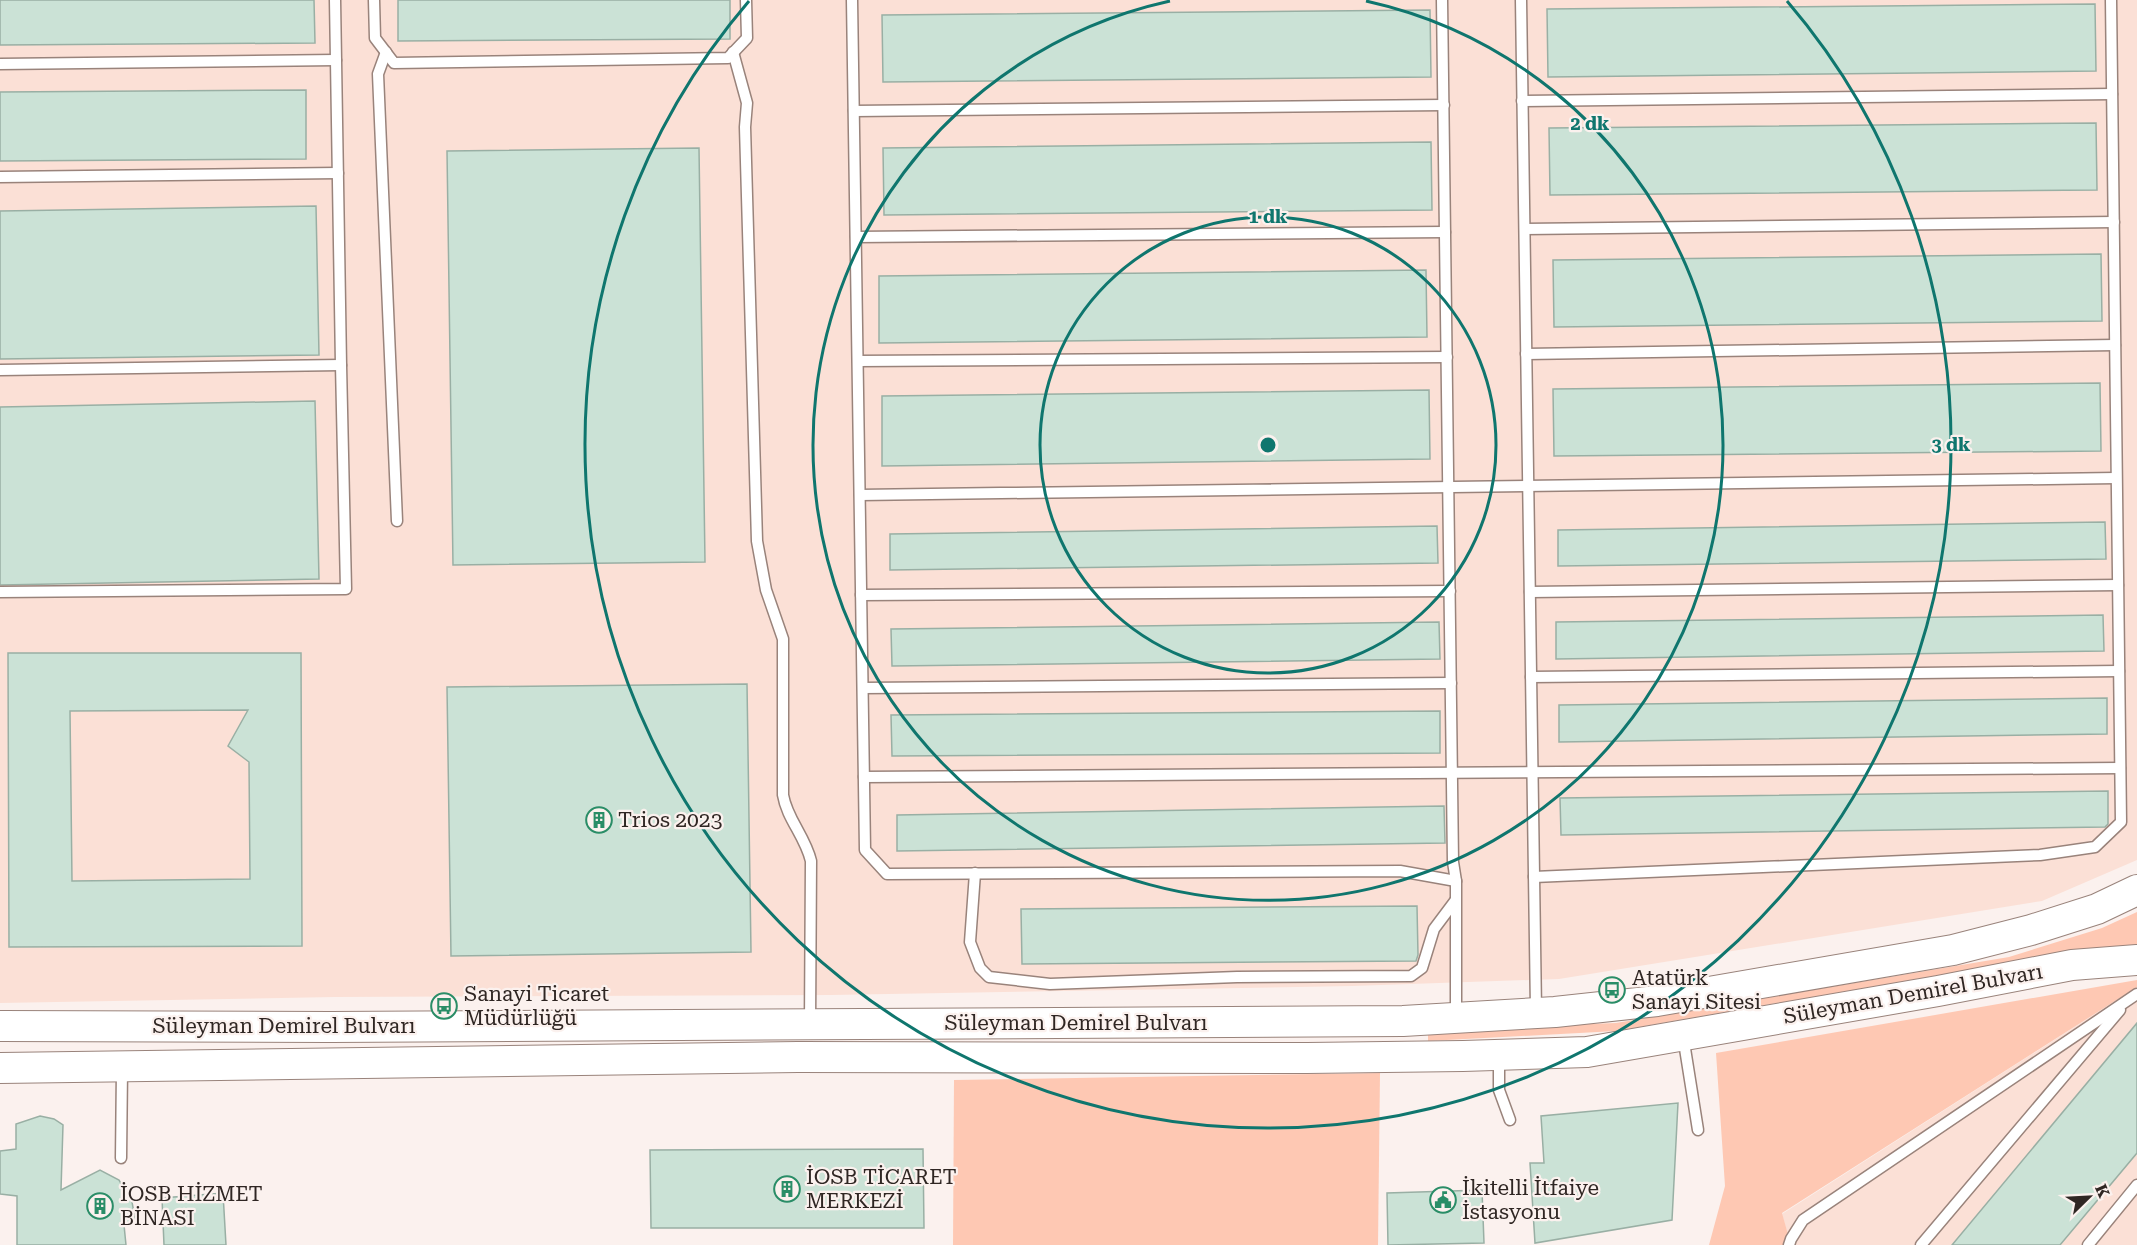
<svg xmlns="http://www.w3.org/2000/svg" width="2137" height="1245" font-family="'Roboto Serif',serif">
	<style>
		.built { fill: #fbe0d6 }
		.green { fill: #fec8b3 }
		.building { fill: #cbe2d6; stroke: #99afa4; stroke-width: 1.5; fill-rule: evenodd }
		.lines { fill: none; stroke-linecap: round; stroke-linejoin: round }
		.lane-casing { stroke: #99837b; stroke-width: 13 }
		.secondary-casing { stroke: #99837b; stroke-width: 32 }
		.lane { stroke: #fff; stroke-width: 10 }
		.secondary { stroke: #fff; stroke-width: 30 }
		.ring { fill: none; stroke: #0f766e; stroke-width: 3 }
		.labels { text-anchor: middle; stroke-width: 4.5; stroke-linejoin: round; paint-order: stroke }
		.poi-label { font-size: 21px; fill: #2f2623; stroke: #fbf1ee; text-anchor: start }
		.street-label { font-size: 21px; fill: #2f2623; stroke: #fbf1ee }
		.centre { fill: #0f766e; stroke: #fbf1ee; stroke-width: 3 }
		.ring-label { font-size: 18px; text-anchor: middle; font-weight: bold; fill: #0f766e; stroke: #fbf1ee; stroke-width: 4.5; stroke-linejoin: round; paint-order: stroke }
	</style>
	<rect width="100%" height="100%" fill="#fbf1ee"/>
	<g class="built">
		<polygon points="0,0 2137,0 2137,860 2042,901 1559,979 1352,986 831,995 335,997 0,1003"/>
		<polygon points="2137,987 2137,1245 1791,1245 1782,1214"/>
	</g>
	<g class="green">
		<polygon points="2137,912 2137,947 2003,964 1616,1031 1428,1041 1428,1030 1616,1023 2009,957 2102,928"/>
		<polygon points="2137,980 2137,987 1782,1213 1791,1245 1709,1245 1725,1186 1716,1053"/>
		<polygon points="1380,1073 1378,1245 953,1245 954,1080"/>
	</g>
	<g class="building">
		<polygon points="0,0 314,0 315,43 0,45"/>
		<polygon points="398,0 730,0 730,39 398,41"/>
		<polygon points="2095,4 2096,71 1548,77 1547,9"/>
		<polygon points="1430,10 1431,77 883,82 882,15"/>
		<polygon points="306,90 306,159 0,161 0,92"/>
		<polygon points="2096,123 2097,190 1550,195 1549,128"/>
		<polygon points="1431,142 1432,210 884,215 883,148"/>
		<polygon points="699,148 705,562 453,565 447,151"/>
		<polygon points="316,206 319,355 0,359 0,211"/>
		<polygon points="2101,254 2102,321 1554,327 1553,260"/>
		<polygon points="1426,270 1427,337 879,343 879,276"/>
		<polygon points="2100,383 2101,451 1554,456 1553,389"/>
		<polygon points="1429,390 1430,459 882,466 882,396"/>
		<polygon points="315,401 319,579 0,585 0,407"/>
		<polygon points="2105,522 2106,559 1558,566 1558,530"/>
		<polygon points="1437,526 1438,563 890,570 890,534"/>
		<polygon points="2103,615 2104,651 1556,659 1556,622"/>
		<polygon points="1439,622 1440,659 892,666 891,629"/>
		<path d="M8,653H301L302,946L9,947ZM248,710L228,746L249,762L250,879L72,881L70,711Z"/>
		<polygon points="747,684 751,952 451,956 447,687"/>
		<polygon points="2107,698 2107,734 1559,742 1559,705"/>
		<polygon points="1440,711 1440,753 892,756 891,715"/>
		<polygon points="2108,791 2108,824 2105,827 1561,835 1560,798"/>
		<polygon points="1444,806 1445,843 897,851 897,815"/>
		<polygon points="1417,906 1418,955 1416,961 1022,964 1021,909"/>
		<polygon points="2137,1023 2137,1153 2060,1245 1952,1245"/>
		<polygon points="1678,1103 1672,1220 1535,1243 1530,1163 1544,1163 1541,1116"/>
		<polygon points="40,1116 54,1119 63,1125 61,1190 100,1170 119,1180 132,1202 136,1223 124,1225 126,1245 17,1245 17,1196 0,1194 0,1151 16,1149 16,1124"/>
		<polygon points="923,1149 924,1228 651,1228 650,1150"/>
		<polygon points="1482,1190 1484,1243 1388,1245 1387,1193"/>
		<polygon points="223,1193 226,1245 164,1245 162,1198"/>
	</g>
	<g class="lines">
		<g class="lane-casing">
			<g id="lane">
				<polyline points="374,0 375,38 394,63 728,58 747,38 746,0"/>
				<polyline points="852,0 865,850 887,874 1400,871 1456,881"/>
				<polyline points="1442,0 1453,862 1456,881 1456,1017"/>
				<polyline points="1521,0 1536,1010"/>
				<polyline points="386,52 378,74 397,521"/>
				<path d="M733,52L747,103L745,127L757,541L766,590L783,639V795C787,819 805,836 811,861L810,1024"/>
				<polyline points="0,64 336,60"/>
				<polyline points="1522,101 2112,94"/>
				<polyline points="854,111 1444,105"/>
				<polyline points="0,177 338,173"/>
				<polyline points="1525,229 2114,222"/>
				<polyline points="856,237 1445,232"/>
				<polyline points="1526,354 2115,345"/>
				<polyline points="858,361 1447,357"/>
				<polyline points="0,370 341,365"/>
				<polyline points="860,495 2116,478"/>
				<polyline points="0,592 346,589 341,365 335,0"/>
				<polyline points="1530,592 2118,585"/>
				<polyline points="861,595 1450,591"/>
				<polyline points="1531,677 2119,671"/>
				<polyline points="863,688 1451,683"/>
				<polyline points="864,777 2120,768"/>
				<polyline points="975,873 970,942 980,968 989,977 1050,984 1237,977 1411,976 1422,968 1434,929 1455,901"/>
				<polyline points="1534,877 2040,855 2095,847 2121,822 2111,0"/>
				<polyline points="1683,1036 1698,1130"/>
				<polyline points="1499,1055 1499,1090 1510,1120"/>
				<polyline points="121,1158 122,1069"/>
				<polyline points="1789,1245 1791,1239 1803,1220 2137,994"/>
				<polyline points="1921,1245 2120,1010"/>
				<polyline points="2088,1245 2137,1185"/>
			</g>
		</g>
		<g class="secondary-casing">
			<g id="secondary">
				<polyline points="0,1026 331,1027 1403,1021 1555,1012 1657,1001 1953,950 2031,930 2097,909 2137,890"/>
				<polyline points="0,1068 798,1057 1307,1058 1463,1056 1587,1052 1938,991 2072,965 2137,960"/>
			</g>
		</g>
		<use href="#lane" class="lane"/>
		<use href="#secondary" class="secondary"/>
	</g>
	<g class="ring">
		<circle cx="1268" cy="445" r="228"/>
		<path d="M1366 1A455 455 0 1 1 1170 1"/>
		<path d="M1787 1A683 683 0 1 1 749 1"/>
	</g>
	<defs>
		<g id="building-ring" transform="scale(1.35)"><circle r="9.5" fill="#fbf1ee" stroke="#2a8d67" stroke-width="1.5"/><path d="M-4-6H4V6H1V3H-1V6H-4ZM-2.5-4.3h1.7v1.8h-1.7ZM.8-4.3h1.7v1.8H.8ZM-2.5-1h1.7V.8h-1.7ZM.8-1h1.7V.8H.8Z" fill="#2a8d67"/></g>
		<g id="bus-ring" transform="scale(1.35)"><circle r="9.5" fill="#fbf1ee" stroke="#2a8d67" stroke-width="1.5"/><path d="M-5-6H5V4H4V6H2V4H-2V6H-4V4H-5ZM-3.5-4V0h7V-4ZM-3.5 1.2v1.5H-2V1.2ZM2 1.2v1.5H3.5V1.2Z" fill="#2a8d67"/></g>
		<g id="civic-ring" transform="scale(1.35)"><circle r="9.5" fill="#fbf1ee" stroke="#2a8d67" stroke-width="1.5"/><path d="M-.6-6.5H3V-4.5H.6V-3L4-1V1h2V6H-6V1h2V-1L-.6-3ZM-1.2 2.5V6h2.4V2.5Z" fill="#2a8d67"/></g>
	</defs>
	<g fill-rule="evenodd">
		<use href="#building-ring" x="599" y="820"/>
		<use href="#bus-ring" x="1612" y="990"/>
		<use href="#bus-ring" x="444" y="1006"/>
		<use href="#building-ring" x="787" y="1189"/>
		<use href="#civic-ring" x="1443" y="1200"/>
		<use href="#building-ring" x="100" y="1206"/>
	</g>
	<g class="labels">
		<g class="poi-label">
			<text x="618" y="827">Trios 2023</text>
			<text x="1632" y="985">Atatürk<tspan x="1632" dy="24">Sanayi Sitesi</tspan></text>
			<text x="464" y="1001">Sanayi Ticaret<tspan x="464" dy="24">Müdürlüğü</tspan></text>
			<text x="806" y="1184">İOSB TİCARET<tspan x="806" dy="24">MERKEZİ</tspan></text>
			<text x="1462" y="1195">İkitelli İtfaiye<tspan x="1462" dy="24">İstasyonu</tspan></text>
			<text x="120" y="1201">İOSB HİZMET<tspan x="120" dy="24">BİNASI</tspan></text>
		</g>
		<g class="street-label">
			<text transform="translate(1913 994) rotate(-10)" y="7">Süleyman Demirel Bulvarı</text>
			<text x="1076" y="1030">Süleyman Demirel Bulvarı</text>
			<text x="284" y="1033">Süleyman Demirel Bulvarı</text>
		</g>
	</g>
	<circle cx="1268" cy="445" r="9" class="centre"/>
	<g class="ring-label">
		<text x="1590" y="130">2 dk</text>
		<text x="1268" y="223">1 dk</text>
		<text x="1951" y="451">3 dk</text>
	</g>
	<g transform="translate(2089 1197) rotate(66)" stroke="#fbf1ee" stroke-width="4.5" paint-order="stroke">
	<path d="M0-4.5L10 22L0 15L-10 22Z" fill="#2f2623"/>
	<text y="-9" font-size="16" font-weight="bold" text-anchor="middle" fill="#2f2623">K</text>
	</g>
</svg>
